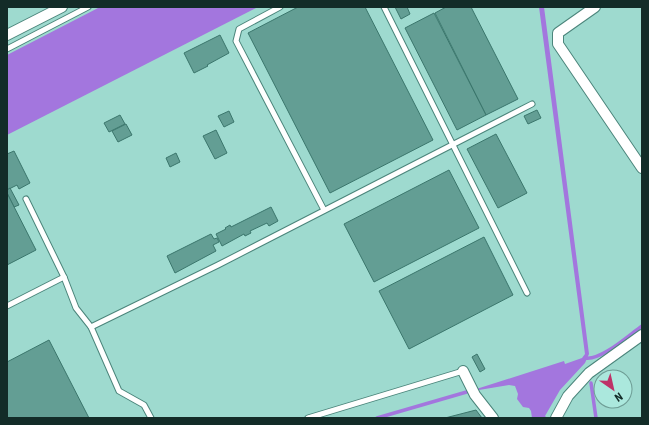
<svg xmlns="http://www.w3.org/2000/svg" width="649" height="425" font-family="'Roboto Condensed',sans-serif">
	<style>
		.water { fill: #a376de }
		.lines { fill: none; stroke-linecap: round; stroke-linejoin: round }
		.stream { stroke: #a376de; stroke-width: 3.5 }
		.building { fill: #639e94; stroke: #3b766c }
		.service-casing { stroke: #4b857b; stroke-width: 7 }
		.minor-casing { stroke: #4b857b; stroke-width: 12 }
		.service { stroke: #fff; stroke-width: 5 }
		.minor { stroke: #fff; stroke-width: 10 }
	</style>
	<rect width="100%" height="100%" fill="#9edacf"/>
	<g class="water">
		<polygon points="100,7 258,7 7,135 7,55"/>
		<polygon points="539,7 544,7 589,354 585,363 560,390 545,416 547,418 532,418 531,411 529,408 523,407 517,399 518,394 515,386 509,385 467,392 564,361 565,364 582,358 585,354"/>
	</g>
	<g class="lines">
		<g class="stream">
			<path d="M585,358C601,361 629,335 642,326"/>
			<polyline points="591,383 596,418"/>
			<polyline points="377,418 470,391"/>
		</g>
	</g>
	<g class="building">
		<polygon points="298,7 365,7 433,140 330,193 248,33"/>
		<polygon points="395,7 407,7 410,14 401,19"/>
		<polygon points="446,7 471,7 518,99 486,115 435,13"/>
		<polygon points="434,13 486,115 457,130 405,28"/>
		<polygon points="220,35 229,53 207,65 208,66 194,73 184,53"/>
		<polygon points="537,110 541,118 528,124 524,116"/>
		<polygon points="229,111 234,122 224,127 218,116"/>
		<polygon points="120,115 125,124 109,132 104,123"/>
		<polygon points="126,124 132,135 118,142 112,131"/>
		<polygon points="216,130 227,153 215,159 203,136"/>
		<polygon points="496,134 527,193 498,208 467,149"/>
		<polygon points="14,151 30,183 19,189 17,185 7,190 7,154"/>
		<polygon points="176,153 180,162 170,167 166,158"/>
		<polygon points="449,170 479,228 374,282 344,224"/>
		<polygon points="10,188 19,205 14,207 7,193 7,190"/>
		<polygon points="7,193 36,250 7,265"/>
		<polygon points="271,207 278,221 269,226 267,223 250,231 251,233 245,236 244,234 222,246 216,234 226,229 225,228 230,225 231,227"/>
		<polygon points="211,234 214,239 217,238 219,242 213,245 216,251 175,273 167,256"/>
		<polygon points="484,237 513,295 409,349 379,291"/>
		<polygon points="49,340 89,418 7,418 7,362"/>
		<polygon points="477,354 485,369 480,372 472,357"/>
		<polygon points="476,410 482,418 445,418"/>
	</g>
	<g class="lines">
		<g class="service-casing">
			<g id="service">
				<polyline points="280,7 239,29 236,41 324,210"/>
				<polyline points="384,7 527,293"/>
				<polyline points="7,49 88,7"/>
				<polyline points="26,199 64,277 76,308 91,327 119,391 144,405 151,418"/>
				<polyline points="7,306 64,277"/>
				<polyline points="91,327 218,265 532,104"/>
				<polyline points="308,418 463,371"/>
			</g>
		</g>
		<g class="minor-casing">
			<g id="minor">
				<polyline points="595,7 558,33 558,44 642,168"/>
				<polyline points="7,35 62,7"/>
				<polyline points="463,371 475,395 493,418"/>
				<polyline points="556,418 568,396 589,373 642,335"/>
			</g>
		</g>
		<use href="#service" class="service"/>
		<use href="#minor" class="minor"/>
	</g>
	<rect width="649" height="425" fill="none" stroke="#132c28" stroke-width="16"/>
	<g transform="translate(613 389) rotate(146)"><circle r="19" fill="#abe8dd" stroke="#6e9d95"/>
	<path d="M0-3L7 15L0 10L-7 15Z" fill="#be3267"/>
	<text y="-6" font-size="11" font-weight="bold" text-anchor="middle" fill="#132c28">N</text>
	</g>
</svg>
